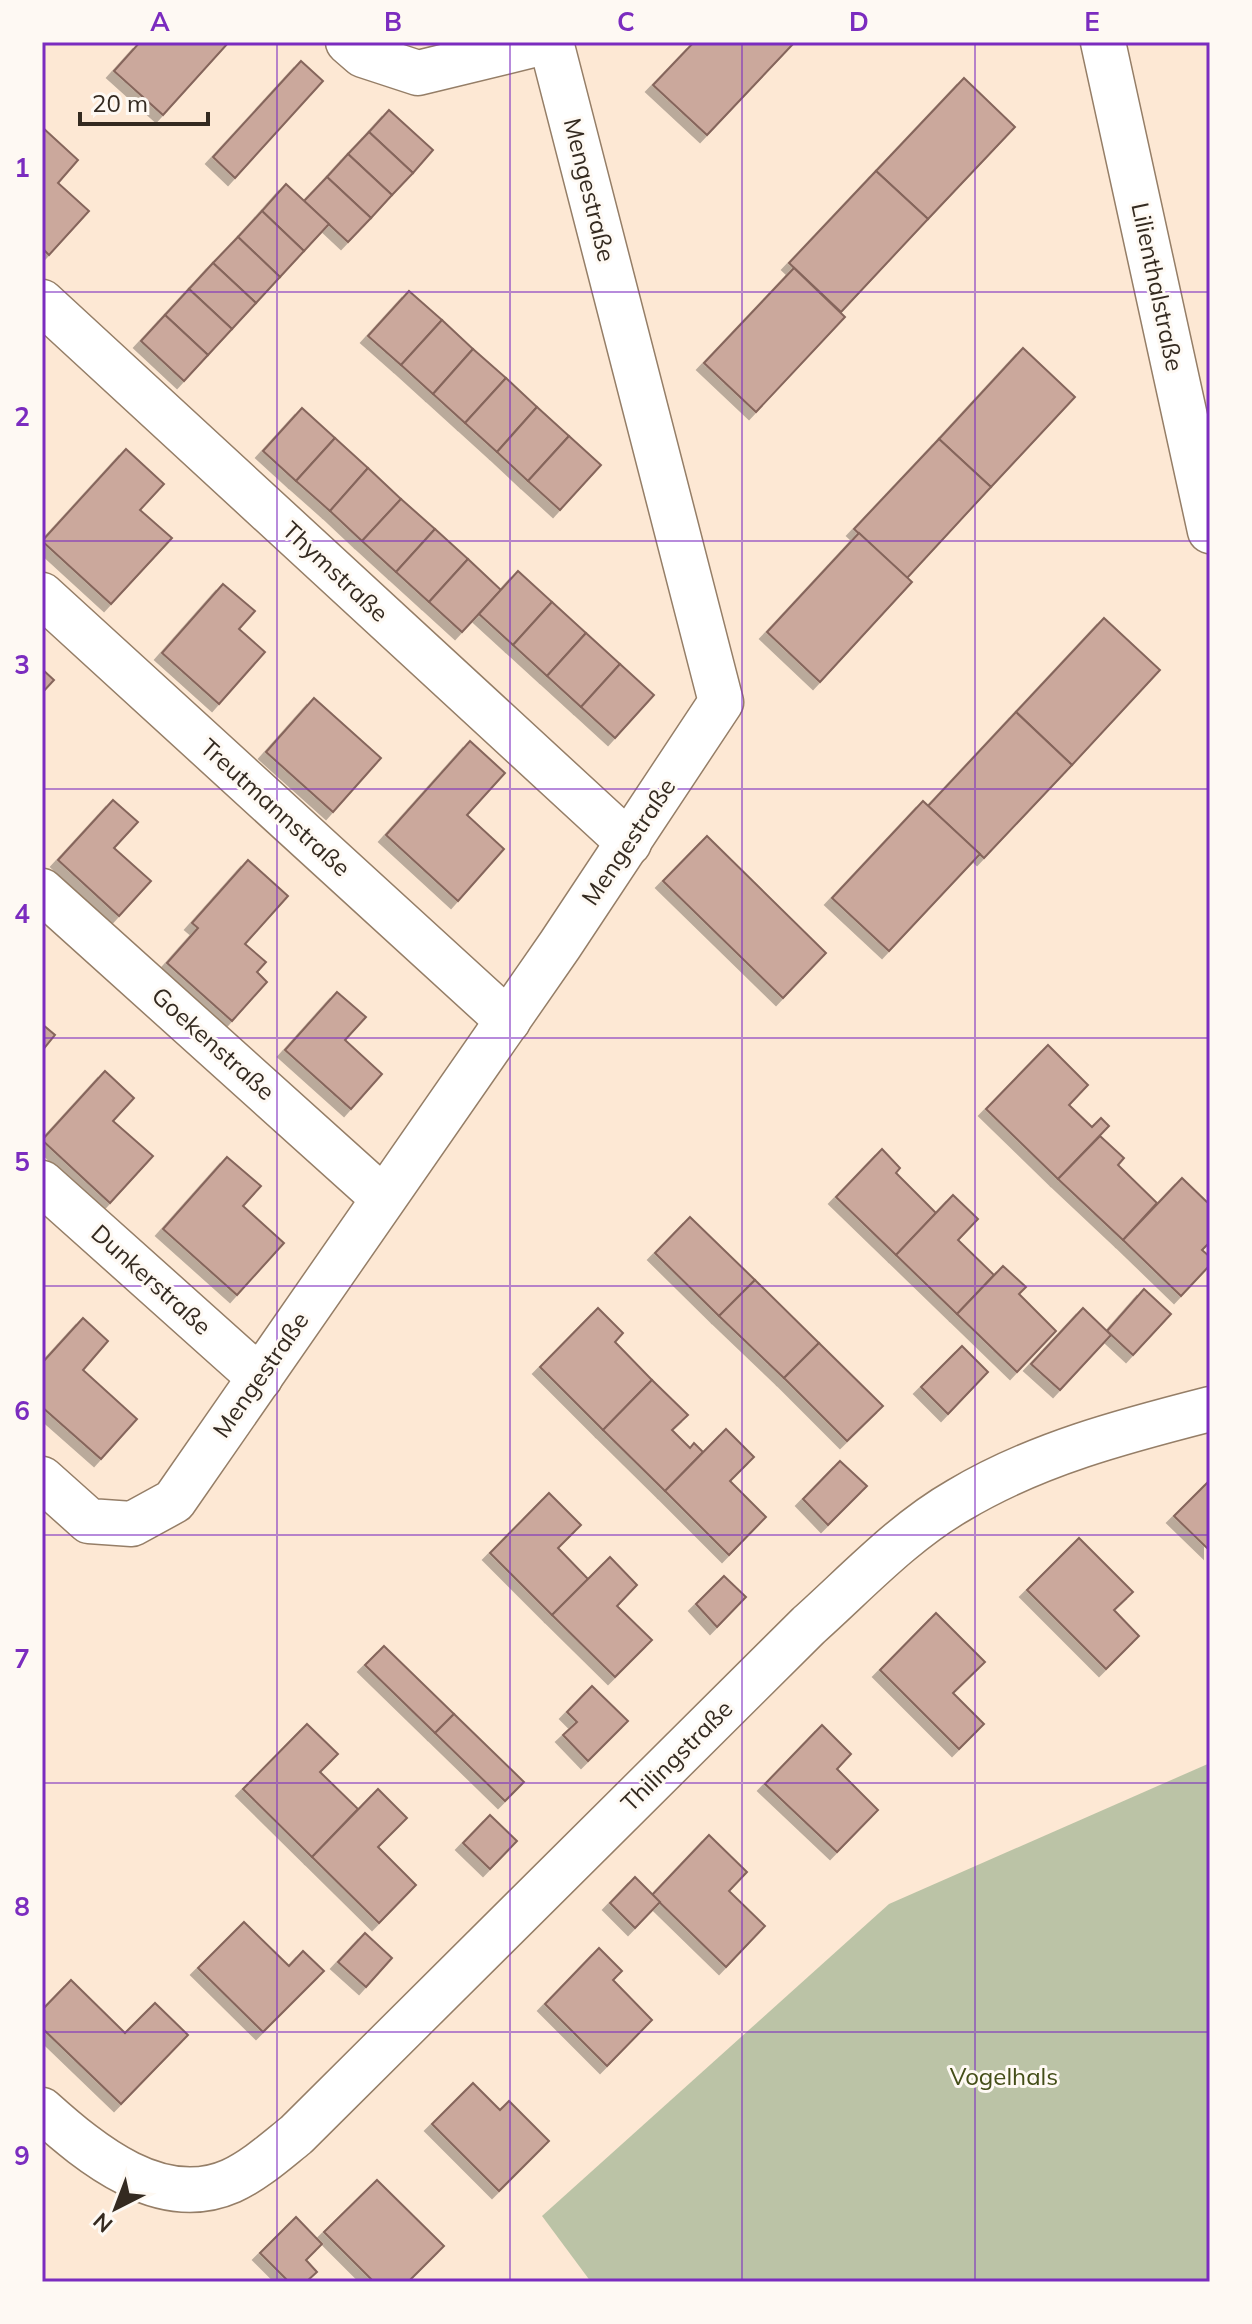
<svg xmlns="http://www.w3.org/2000/svg" width="1252" height="2324" font-family="Mulish,sans-serif">
	<style>
		.green { fill: #bbc3a6 }
		.building { fill: #cba89c; stroke: #85655b; stroke-width: 2; filter: url(#shadow) }
		.lines { fill: none; stroke-linecap: round; stroke-linejoin: round }
		.street-casing { stroke: #957e67; stroke-width: 47 }
		.secondary-casing { stroke: #957e67; stroke-width: 47 }
		.street { stroke: #fff; stroke-width: 44 }
		.secondary { stroke: #fff; stroke-width: 44 }
		.grid { fill: none; stroke: #7b2cbf; stroke-width: 2; stroke-opacity: 0.55 }
		.labels { text-anchor: middle; stroke-width: 6; stroke-linejoin: round; paint-order: stroke }
		.street-label { font-size: 24px; fill: #342a20; stroke: #fef9f3 }
		.park-label { font-size: 24px; fill: #444e18; stroke: #fef9f3 }
		.neatline { fill: none; stroke: #7b2cbf; stroke-width: 3 }
		.grid-label { font-size: 26px; text-anchor: middle; font-weight: bold; fill: #7b2cbf }
	</style>
	<defs>
		<filter id="shadow"><feDropShadow dx="-7" dy="7" stdDeviation="0" flood-color="#0004"/></filter>
	</defs>
	<rect width="100%" height="100%" fill="#fde8d4"/>
	<polygon class="green" points="1210,1763 1210,2282 591,2282 542,2216 889,1904"/>
	<g class="building">
		<polygon points="140,42 229,42 163,115 114,71"/>
		<polygon points="694,42 791,42 793,44 707,135 653,85"/>
		<polygon points="301,61 323,81 235,178 213,157"/>
		<polygon points="964,78 1015,127 928,219 876,171"/>
		<polygon points="389,110 433,150 413,173 369,132"/>
		<polygon points="42,127 78,160 58,183 89,211 49,255 42,248"/>
		<polygon points="369,132 413,173 392,195 348,154"/>
		<polygon points="348,154 392,195 371,218 327,177"/>
		<polygon points="876,171 928,219 841,312 789,263"/>
		<polygon points="327,177 371,218 348,242 304,201"/>
		<polygon points="286,184 329,224 304,251 262,211"/>
		<polygon points="262,211 304,251 280,277 238,237"/>
		<polygon points="238,237 280,277 256,303 213,263"/>
		<polygon points="213,263 256,303 232,329 189,289"/>
		<polygon points="794,268 845,317 756,412 704,363"/>
		<polygon points="189,289 232,329 208,355 165,315"/>
		<polygon points="409,291 442,320 401,365 368,336"/>
		<polygon points="165,315 208,355 184,381 141,341"/>
		<polygon points="442,320 473,349 433,394 401,365"/>
		<polygon points="1023,348 1075,397 991,487 939,439"/>
		<polygon points="473,349 506,378 465,423 433,394"/>
		<polygon points="506,378 537,407 497,452 465,423"/>
		<polygon points="537,407 569,436 528,481 497,452"/>
		<polygon points="302,408 335,438 296,481 263,451"/>
		<polygon points="569,436 601,465 560,510 528,481"/>
		<polygon points="335,438 368,468 330,511 296,481"/>
		<polygon points="939,439 991,487 907,578 854,529"/>
		<polygon points="126,449 164,484 140,510 172,538 111,604 42,541"/>
		<polygon points="368,468 401,499 362,541 330,511"/>
		<polygon points="401,499 435,529 396,572 362,541"/>
		<polygon points="435,529 468,559 429,602 396,572"/>
		<polygon points="859,533 912,582 820,682 767,632"/>
		<polygon points="468,559 501,590 462,632 429,602"/>
		<polygon points="518,571 552,602 513,645 479,614"/>
		<polygon points="223,584 255,611 239,629 265,652 219,704 162,653"/>
		<polygon points="552,602 586,633 547,676 513,645"/>
		<polygon points="1104,618 1160,670 1072,765 1016,712"/>
		<polygon points="586,633 620,664 581,707 547,676"/>
		<polygon points="620,664 654,695 615,738 581,707"/>
		<polygon points="42,669 54,680 42,693"/>
		<polygon points="314,698 381,758 333,812 266,752"/>
		<polygon points="1016,712 1072,765 984,858 928,806"/>
		<polygon points="470,741 505,773 467,815 504,849 458,901 386,835"/>
		<polygon points="113,800 138,822 114,848 151,881 119,916 58,860"/>
		<polygon points="923,801 980,854 889,951 832,898"/>
		<polygon points="707,836 826,953 783,998 663,881"/>
		<polygon points="248,860 288,896 245,944 266,962 257,972 267,982 232,1021 167,963 198,928 192,923"/>
		<polygon points="337,992 366,1017 345,1040 382,1074 351,1109 285,1050"/>
		<polygon points="42,1024 55,1035 42,1051"/>
		<polygon points="1048,1045 1088,1085 1069,1105 1092,1127 1101,1118 1109,1126 1058,1179 986,1109"/>
		<polygon points="105,1071 134,1098 113,1121 153,1156 110,1203 42,1140"/>
		<polygon points="1100,1136 1124,1158 1118,1165 1157,1203 1123,1240 1058,1179"/>
		<polygon points="882,1149 900,1168 896,1173 936,1213 896,1255 836,1197"/>
		<polygon points="227,1157 261,1186 243,1206 284,1243 237,1295 163,1229"/>
		<polygon points="1182,1178 1210,1205 1210,1242 1202,1250 1210,1257 1210,1265 1181,1296 1123,1240"/>
		<polygon points="953,1195 978,1219 958,1240 994,1275 957,1314 896,1255"/>
		<polygon points="690,1217 755,1280 719,1316 655,1253"/>
		<polygon points="1003,1266 1026,1287 1019,1294 1056,1331 1017,1372 957,1314"/>
		<polygon points="755,1280 819,1343 784,1378 719,1316"/>
		<polygon points="1144,1289 1171,1314 1133,1355 1107,1331"/>
		<polygon points="598,1308 623,1333 615,1342 652,1380 603,1430 540,1367"/>
		<polygon points="1083,1308 1111,1335 1060,1390 1031,1364"/>
		<polygon points="83,1318 108,1341 83,1370 137,1419 101,1459 42,1407 42,1363"/>
		<polygon points="819,1343 883,1406 847,1441 784,1378"/>
		<polygon points="962,1346 988,1372 948,1414 921,1387"/>
		<polygon points="652,1380 688,1415 672,1430 690,1448 694,1443 703,1452 665,1491 603,1430"/>
		<polygon points="726,1429 754,1457 730,1481 766,1517 729,1555 665,1491"/>
		<polygon points="840,1461 867,1486 828,1525 803,1499"/>
		<polygon points="1210,1480 1210,1551 1174,1516"/>
		<polygon points="549,1493 581,1525 558,1548 588,1579 552,1615 490,1553"/>
		<polygon points="1079,1538 1133,1592 1114,1610 1139,1636 1106,1669 1027,1590"/>
		<polygon points="610,1557 637,1585 617,1606 652,1640 615,1677 552,1615"/>
		<polygon points="724,1576 746,1597 717,1627 696,1604"/>
		<polygon points="936,1613 985,1662 953,1693 984,1724 959,1749 880,1670"/>
		<polygon points="384,1646 454,1714 435,1733 365,1665"/>
		<polygon points="592,1686 628,1721 588,1761 563,1735 577,1722 567,1712"/>
		<polygon points="454,1714 524,1782 505,1801 435,1733"/>
		<polygon points="307,1724 338,1754 320,1772 358,1809 312,1857 243,1789"/>
		<polygon points="822,1725 851,1754 837,1769 878,1810 837,1852 765,1784"/>
		<polygon points="378,1789 407,1818 378,1847 416,1885 379,1923 312,1857"/>
		<polygon points="490,1815 517,1841 490,1869 463,1843"/>
		<polygon points="709,1835 747,1872 729,1891 765,1926 726,1967 652,1895"/>
		<polygon points="635,1877 660,1902 635,1928 610,1903"/>
		<polygon points="244,1922 289,1966 303,1951 324,1971 263,2032 198,1968"/>
		<polygon points="365,1933 392,1958 366,1987 338,1962"/>
		<polygon points="599,1948 622,1971 613,1980 652,2020 607,2066 545,2004"/>
		<polygon points="71,1980 125,2033 155,2003 188,2035 121,2104 42,2028 42,2010"/>
		<polygon points="473,2083 500,2110 509,2101 549,2141 499,2191 432,2124"/>
		<polygon points="377,2180 444,2246 408,2282 374,2282 324,2232"/>
		<polygon points="296,2217 322,2244 306,2260 317,2272 306,2282 289,2282 260,2253"/>
	</g>
	<g class="lines">
		<g class="street-casing">
			<g id="street">
				<polyline points="348,42 363,55 418,73 545,42"/>
				<polyline points="42,302 629,843"/>
				<polyline points="42,595 508,1021"/>
				<polyline points="42,891 383,1198"/>
				<polyline points="42,1183 260,1378"/>
				<polyline points="42,1479 89,1521 132,1524 174,1501 560,945 721,702 551,42"/>
				<path d="M42,2110C91,2154 161,2212 231,2181C255,2170 276,2151 296,2135L809,1625C857,1582 903,1532 959,1500C1036,1454 1124,1431 1210,1409"/>
			</g>
		</g>
		<g class="secondary-casing">
			<polyline id="secondary" points="1103,42 1210,531"/>
		</g>
		<use href="#street" class="street"/>
		<use href="#secondary" class="secondary"/>
	</g>
	<path class="grid" d="M277,42V2282M510,42V2282M742,42V2282M975,42V2282M42,292H1210M42,541H1210M42,789H1210M42,1038H1210M42,1286H1210M42,1535H1210M42,1783H1210M42,2032H1210"/>
	<g class="labels">
		<g class="street-label">
			<text transform="translate(589 190) rotate(76)" y="8">Mengestraße</text>
			<text transform="translate(1157 287) rotate(78)" y="8">Lilienthalstraße</text>
			<text transform="translate(335 572) rotate(43)" y="8">Thymstraße</text>
			<text transform="translate(275 808) rotate(42)" y="8">Treutmannstraße</text>
			<text transform="translate(629 842) rotate(-56)" y="8">Mengestraße</text>
			<text transform="translate(213 1044) rotate(42)" y="8">Goekenstraße</text>
			<text transform="translate(151 1280) rotate(42)" y="8">Dunkerstraße</text>
			<text transform="translate(261 1375) rotate(-55)" y="8">Mengestraße</text>
			<text transform="translate(677 1756) rotate(-45)" y="8">Thilingstraße</text>
		</g>
		<g class="park-label">
			<text x="1004" y="2085">Vogelhals</text>
		</g>
	</g>
	<rect width="1252" height="2324" fill="none" stroke="#fef9f3" stroke-width="88"/>
	<g transform="translate(116 2208) rotate(222)" stroke="#fef9f3" stroke-width="6" paint-order="stroke">
	<path d="M0-6L14 30L0 20L-14 30Z" fill="#342a20"/>
	<text y="-12" font-size="22" font-weight="bold" text-anchor="middle" fill="#342a20">N</text>
	</g>
	<path d="M80 112v12h128v-12" fill="none" stroke="#342a20" stroke-width="4"/>
	<text x="92" y="112" font-size="24" fill="#342a20" stroke="#fef9f3" stroke-width="6" paint-order="stroke">20 m</text>
	<rect x="44" y="44" width="1164" height="2236" class="neatline"/>
	<g class="grid-label">
		<text x="160" y="31">A</text>
		<text x="393" y="31">B</text>
		<text x="626" y="31">C</text>
		<text x="859" y="31">D</text>
		<text x="1092" y="31">E</text>
		<text x="22" y="177">1</text>
		<text x="22" y="426">2</text>
		<text x="22" y="674">3</text>
		<text x="22" y="923">4</text>
		<text x="22" y="1171">5</text>
		<text x="22" y="1420">6</text>
		<text x="22" y="1668">7</text>
		<text x="22" y="1916">8</text>
		<text x="22" y="2165">9</text>
	</g>
</svg>
